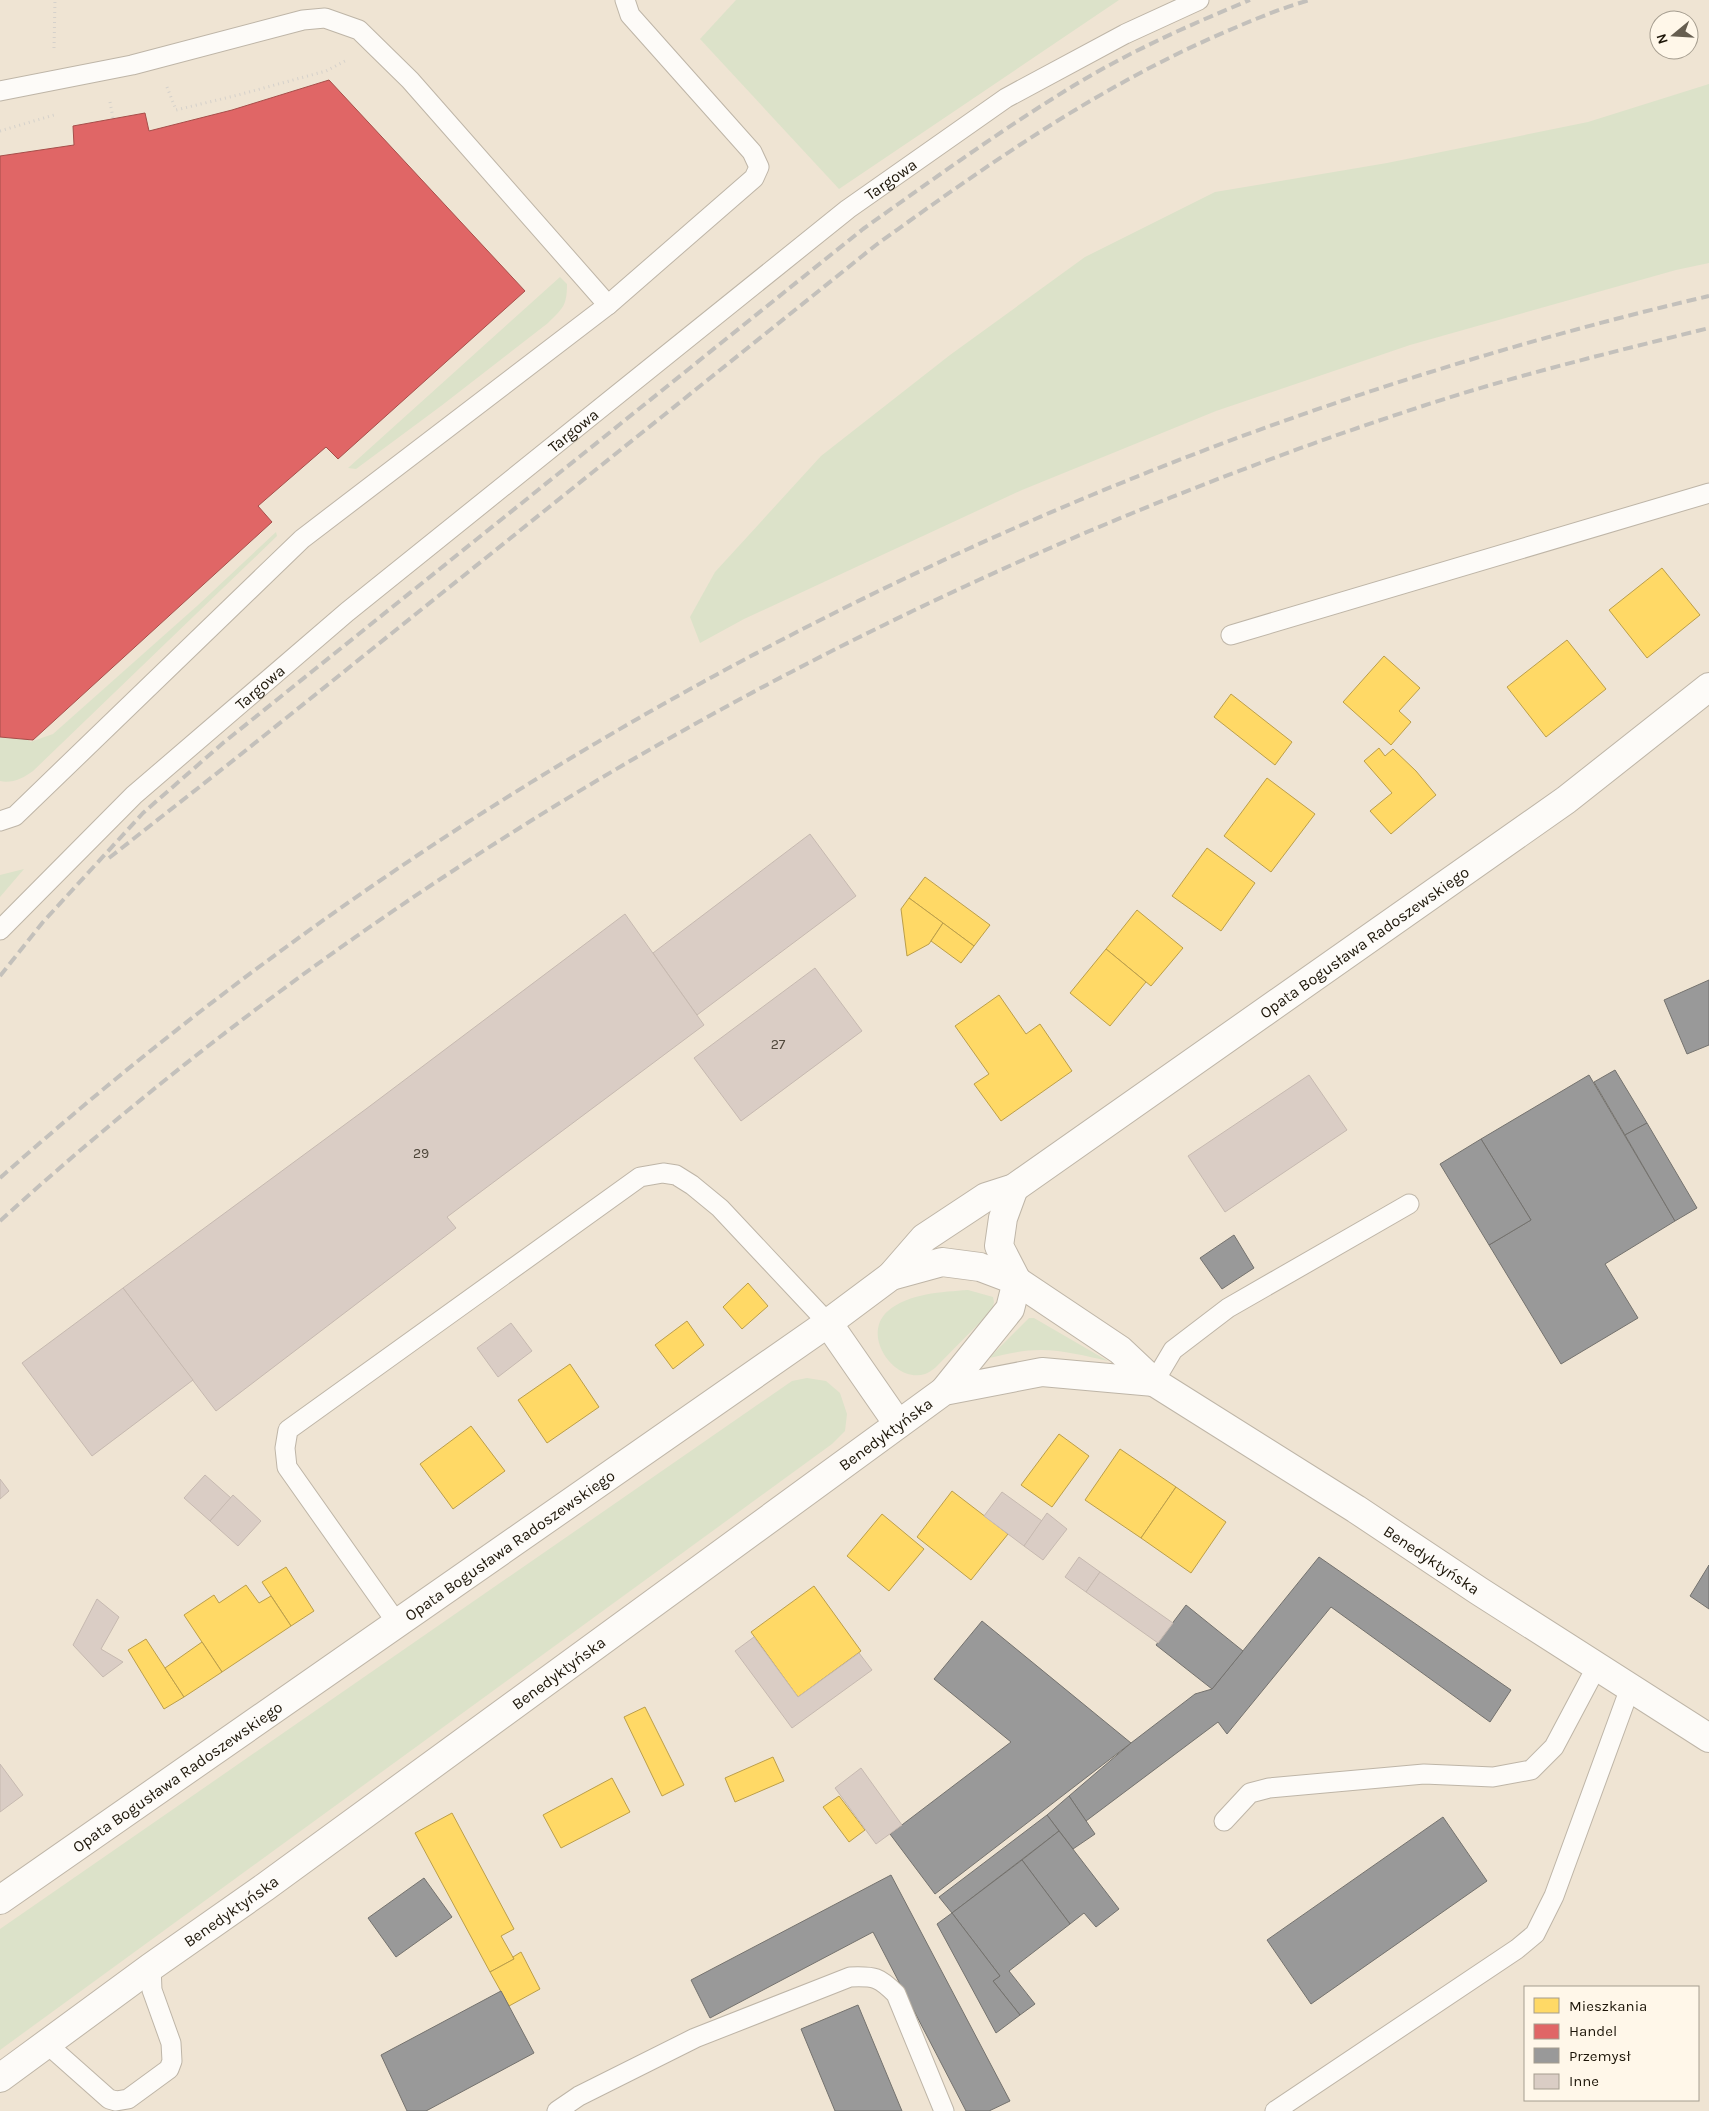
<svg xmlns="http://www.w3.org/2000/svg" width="1709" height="2111" font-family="Karla,sans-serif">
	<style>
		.green { fill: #dce2c9 }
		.homes { fill: #ffd966; stroke: #bb9e4a }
		.shops { fill: #e06666; stroke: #a64e4a }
		.industry { fill: #999; stroke: #74726e }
		.building { fill: #dacdc5; stroke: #c6b9b0 }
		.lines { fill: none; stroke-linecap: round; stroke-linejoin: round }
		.service-casing { stroke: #beb5a7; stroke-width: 21 }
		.minor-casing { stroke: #beb5a7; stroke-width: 30 }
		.tertiary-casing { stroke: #beb5a7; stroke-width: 30 }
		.path { stroke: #d5d1cb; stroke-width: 3; stroke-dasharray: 1 4; stroke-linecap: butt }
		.service { stroke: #fdfbf8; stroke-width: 19 }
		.minor { stroke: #fdfbf8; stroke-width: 28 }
		.tertiary { stroke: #fdfbf8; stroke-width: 28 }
		.rail { stroke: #c3c0bb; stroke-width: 4; stroke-dasharray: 10 5; stroke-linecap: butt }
		.labels { text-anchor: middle; stroke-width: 5; stroke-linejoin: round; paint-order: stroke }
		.number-label { font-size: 14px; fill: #4f473b }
		.street-label { font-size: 16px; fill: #1d1609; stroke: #fff7e9 }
	</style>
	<rect width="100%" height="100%" fill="#efe4d3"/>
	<g class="green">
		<polygon points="736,0 1119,0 839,189 700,39"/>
		<polygon points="1709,84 1709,263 1676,270 1410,345 1216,411 1022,490 744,619 700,643 690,617 715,572 821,456 950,355 1085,257 1215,192 1387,163 1588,122"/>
		<path d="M560,277L567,284C567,306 563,308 548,323L441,406L356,469L348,468Z"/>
		<path d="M276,532L277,536L33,771C24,778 11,784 0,781V737L29,739L30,742L53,734L197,606Z"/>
		<polygon points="24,869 0,897 0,875"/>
		<path d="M968,1290L993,1297L994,1302L992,1310L935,1368C932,1370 928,1373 925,1374C895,1384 860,1335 888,1311C909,1293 942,1292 968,1290Z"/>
		<path d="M1029,1318H1034L1108,1361C1086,1356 1063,1350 1041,1350C1023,1350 1006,1354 989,1358Z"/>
		<polygon points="807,1378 826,1381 840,1393 847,1414 845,1431 832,1444 0,2050 0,1929 792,1381"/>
	</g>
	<g class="homes">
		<polygon points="1662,568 1700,615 1647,658 1609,610"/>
		<polygon points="1567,640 1606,689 1546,737 1507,687"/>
		<polygon points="1384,656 1420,688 1399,711 1411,722 1391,745 1343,702"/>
		<polygon points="1231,694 1292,742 1275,765 1214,717"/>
		<polygon points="1379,748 1385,756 1393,749 1416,771 1436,795 1391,834 1370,811 1392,793 1364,761"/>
		<polygon points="1267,778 1315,814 1271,872 1224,836"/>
		<polygon points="1207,848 1255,883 1221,931 1172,896"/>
		<polygon points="925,877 990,925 974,946 909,898"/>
		<polygon points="909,898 943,923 929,944 907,956 901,909"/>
		<polygon points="1137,910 1183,948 1151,986 1106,949"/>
		<polygon points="943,923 974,946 961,963 931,941"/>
		<polygon points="1106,949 1146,982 1110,1026 1070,993"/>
		<polygon points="999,995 1026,1034 1040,1024 1072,1071 1001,1121 974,1084 989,1074 955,1026"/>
		<polygon points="748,1283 768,1306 742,1329 723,1307"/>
		<polygon points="687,1321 704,1345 673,1369 655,1345"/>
		<polygon points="570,1364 599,1407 547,1443 518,1400"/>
		<polygon points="471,1426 505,1471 453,1509 420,1464"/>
		<polygon points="1059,1434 1089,1456 1052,1507 1021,1485"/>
		<polygon points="1120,1449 1176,1487 1141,1538 1085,1500"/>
		<polygon points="1176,1487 1226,1522 1191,1573 1141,1538"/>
		<polygon points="952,1491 1008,1534 971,1580 917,1537"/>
		<polygon points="882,1514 924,1549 889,1591 847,1556"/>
		<polygon points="286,1567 314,1611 291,1626 262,1582"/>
		<polygon points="246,1585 259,1603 271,1596 291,1626 222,1672 184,1615 214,1595 219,1603"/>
		<polygon points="814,1586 861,1651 798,1697 751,1632"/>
		<polygon points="146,1639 184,1697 164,1709 128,1650"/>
		<polygon points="202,1642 222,1672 184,1697 165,1668"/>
		<polygon points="645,1707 684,1785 662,1796 624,1717"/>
		<polygon points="773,1757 784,1781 735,1802 725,1778"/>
		<polygon points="612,1778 630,1812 561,1848 543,1815"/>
		<polygon points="839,1796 865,1830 849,1842 823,1807"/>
		<polygon points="452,1813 514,1929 501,1936 514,1959 490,1972 415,1833"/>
		<polygon points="521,1952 540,1989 509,2006 490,1972 514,1959 513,1957"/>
	</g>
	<polygon class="shops" points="329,80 525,291 338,459 326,447 258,506 272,522 33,740 0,737 0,156 74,145 73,126 145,113 149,131 232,110"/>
	<g class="industry">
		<polygon points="1709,980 1709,1045 1687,1054 1664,1000"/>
		<polygon points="1615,1070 1647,1123 1625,1135 1594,1082"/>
		<polygon points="1589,1075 1675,1221 1605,1264 1638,1318 1561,1364 1489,1245 1531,1220 1481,1139"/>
		<polygon points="1647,1123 1697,1208 1675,1221 1625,1135"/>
		<polygon points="1481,1139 1531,1220 1489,1245 1440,1164"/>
		<polygon points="1234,1235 1254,1268 1222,1289 1200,1258"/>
		<polygon points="1319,1557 1511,1690 1490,1722 1331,1607 1227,1734 1218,1722 1086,1821 1069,1796 1131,1743 1195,1694 1212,1689"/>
		<polygon points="1709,1565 1709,1609 1690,1596"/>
		<polygon points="1186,1605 1243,1651 1212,1689 1156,1645"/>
		<polygon points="982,1621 1131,1743 935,1894 890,1834 1011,1742 934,1679"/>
		<polygon points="1069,1796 1095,1834 1073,1849 1047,1815"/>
		<polygon points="1047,1815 1059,1831 952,1913 939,1897"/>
		<polygon points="1443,1817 1487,1881 1311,2004 1267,1940"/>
		<polygon points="1059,1831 1119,1909 1096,1927 1084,1913 1070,1924 1022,1860"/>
		<polygon points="1022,1860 1070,1924 1009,1971 1035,2004 1020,2015 993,1981 1000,1976 952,1913"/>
		<polygon points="891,1875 1010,2101 989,2111 966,2111 873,1932 710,2018 691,1980"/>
		<polygon points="424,1878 452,1917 396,1957 368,1918"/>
		<polygon points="952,1913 1000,1976 993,1981 1020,2015 996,2033 937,1924"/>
		<polygon points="501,1991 534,2053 426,2111 407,2111 381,2055"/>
		<polygon points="858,2005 902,2111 835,2111 801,2029"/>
	</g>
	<g class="building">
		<polygon points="810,834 856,896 697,1015 653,953"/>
		<polygon points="625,914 704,1025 447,1217 456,1228 216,1411 123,1288 366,1109"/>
		<polygon points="815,968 862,1031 741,1121 694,1058"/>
		<polygon points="1309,1075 1347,1130 1225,1212 1188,1156"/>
		<polygon points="123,1288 193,1380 92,1456 22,1363"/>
		<polygon points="511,1323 532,1351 498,1377 477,1348"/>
		<polygon points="205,1475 231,1498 210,1521 184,1498"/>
		<polygon points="0,1479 9,1491 0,1499"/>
		<polygon points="1002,1492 1042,1521 1024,1546 984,1516"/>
		<polygon points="233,1495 261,1521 238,1546 210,1521"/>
		<polygon points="1047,1513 1067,1529 1043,1560 1024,1546"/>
		<polygon points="1079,1557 1100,1572 1086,1592 1065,1577"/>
		<polygon points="1100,1572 1173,1623 1158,1643 1086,1592"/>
		<polygon points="97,1599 119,1617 101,1649 123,1662 103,1677 73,1645"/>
		<polygon points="754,1637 798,1697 859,1653 872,1670 792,1728 735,1651"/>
		<polygon points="0,1764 23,1795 0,1812"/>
		<polygon points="861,1768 902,1825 876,1844 835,1788"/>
	</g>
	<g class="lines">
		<g class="service-casing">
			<g id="service">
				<polyline points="0,91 132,65 303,20 325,18 359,30 410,80 608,305 754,178 759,167 752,152 630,15 625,0"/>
				<polyline points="1231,635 1709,493"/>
				<polyline points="0,821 15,816 302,539 608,305"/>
				<path id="s1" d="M0,930L134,795L347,612L848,209L1006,98L1125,34L1199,0"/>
				<polyline points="1154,1382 1173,1350 1228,1308 1409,1204"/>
				<polyline points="397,1623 287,1467 285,1448 288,1430 640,1177 663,1173 676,1175 692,1185 720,1208 828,1323"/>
				<polyline points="1224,1821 1250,1793 1269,1788 1424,1774 1493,1777 1531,1770 1554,1747 1597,1666"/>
				<polyline points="47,2044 109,2099 116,2101 128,2099 169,2069 172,2061 171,2043 152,1990 151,1967"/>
				<path d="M557,2111L579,2096L695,2038L850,1977C875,1976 879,1977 896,1994L944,2111"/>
				<polyline points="1275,2111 1517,1949 1535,1934 1554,1896 1630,1688"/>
			</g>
		</g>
		<g class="minor-casing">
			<g id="minor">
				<path id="s2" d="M891,1276L924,1238L986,1197L1014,1188L1566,800L1709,687"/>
				<polyline points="944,1391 1010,1309 1017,1281 999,1246 1003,1218 1014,1188"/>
			</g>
		</g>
		<g class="tertiary-casing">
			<g id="tertiary">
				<polyline points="828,1323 898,1424"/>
				<path id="s3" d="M0,1900L828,1323L891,1276L942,1262L980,1267L1017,1281L1120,1350L1154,1382L1356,1509L1479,1591L1709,1738"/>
				<path id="s4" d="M0,2078L151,1967L265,1887L944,1391L1042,1372L1154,1382"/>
			</g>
		</g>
		<g class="path">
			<polyline points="54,48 55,0"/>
			<polyline points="167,87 176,110 238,95 326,71 345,61"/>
			<polyline points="110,102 113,118"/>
			<polyline points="0,131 54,115"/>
		</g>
		<use href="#service" class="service"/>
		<use href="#minor" class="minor"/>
		<use href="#tertiary" class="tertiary"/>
		<g class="rail">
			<path d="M109,858L235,759L876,245C987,165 1099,86 1225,32C1253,20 1281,8 1310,0"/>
			<path d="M0,976L43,922L143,813L223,743L863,229C932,180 1001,130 1073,86C1129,52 1189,25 1250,0"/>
			<path d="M0,1178C483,747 1080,443 1709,296"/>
			<path d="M0,1221C411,848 908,573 1435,402C1525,373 1617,351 1709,328"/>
		</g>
	</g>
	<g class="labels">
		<g class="number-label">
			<text x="778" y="1049">27</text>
			<text x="421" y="1158">29</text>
		</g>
		<g class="street-label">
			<text dy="6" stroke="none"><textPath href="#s1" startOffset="1166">Targowa</textPath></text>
			<text dy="6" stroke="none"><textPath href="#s1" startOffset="761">Targowa</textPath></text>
			<text dy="6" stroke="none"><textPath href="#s1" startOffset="356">Targowa</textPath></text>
			<text dy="6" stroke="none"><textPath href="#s2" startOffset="582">Opata Bogusława Radoszewskiego</textPath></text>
			<text dy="6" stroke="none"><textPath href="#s4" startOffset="1095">Benedyktyńska</textPath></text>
			<text dy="6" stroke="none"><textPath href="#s3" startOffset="621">Opata Bogusława Radoszewskiego</textPath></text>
			<text dy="6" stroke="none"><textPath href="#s3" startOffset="1719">Benedyktyńska</textPath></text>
			<text dy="6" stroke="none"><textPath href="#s4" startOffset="690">Benedyktyńska</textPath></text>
			<text dy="6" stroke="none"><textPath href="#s3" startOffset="216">Opata Bogusława Radoszewskiego</textPath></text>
			<text dy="6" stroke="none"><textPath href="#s4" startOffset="285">Benedyktyńska</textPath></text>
		</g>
	</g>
	<rect x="1524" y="1986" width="175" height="115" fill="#fff7e9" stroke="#a59d8f"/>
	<rect x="1534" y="1998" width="25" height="15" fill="#ffd966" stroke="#a59d8f"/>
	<text x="1569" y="2011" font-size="15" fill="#1d1609">Mieszkania</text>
	<rect x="1534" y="2024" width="25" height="15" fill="#e06666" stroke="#a59d8f"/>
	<text x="1569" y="2036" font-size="15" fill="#1d1609">Handel</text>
	<rect x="1534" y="2048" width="25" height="15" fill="#999999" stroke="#a59d8f"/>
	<text x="1569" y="2061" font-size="15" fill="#1d1609">Przemysł</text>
	<rect x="1534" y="2074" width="25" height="15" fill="#dacdc5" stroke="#a59d8f"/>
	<text x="1569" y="2086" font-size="15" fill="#1d1609">Inne</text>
	<g transform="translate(1674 35) rotate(252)"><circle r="24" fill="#fff7e9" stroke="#a59d8f"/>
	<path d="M0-4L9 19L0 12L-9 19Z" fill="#665e50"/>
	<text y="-8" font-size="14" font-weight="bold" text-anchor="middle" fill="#1d1609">N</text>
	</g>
</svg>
